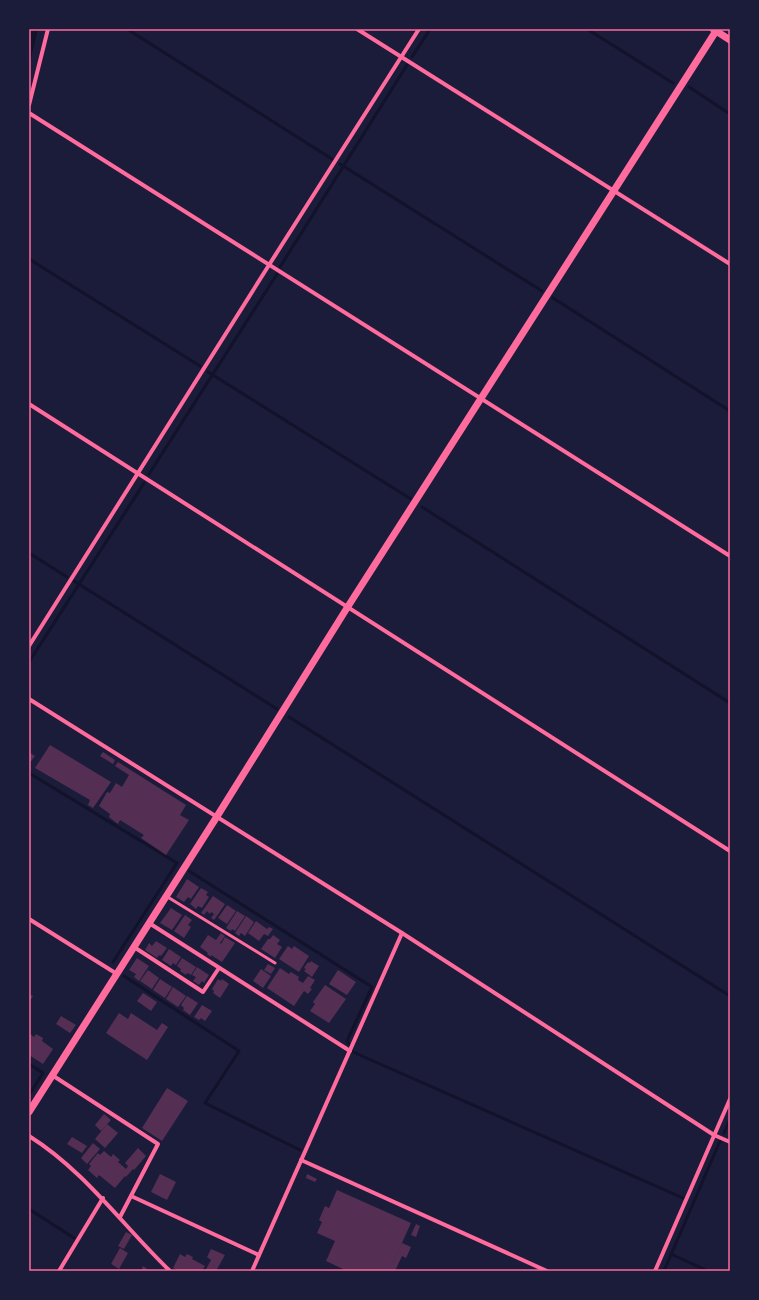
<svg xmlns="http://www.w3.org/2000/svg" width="759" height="1300" font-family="'Varela Round',sans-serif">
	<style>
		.water { fill: #12122b }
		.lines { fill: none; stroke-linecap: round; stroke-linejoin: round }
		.stream { stroke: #12122b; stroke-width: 3 }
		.building { fill: #542f53 }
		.service { stroke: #ff6b9d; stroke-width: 3 }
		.minor { stroke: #ff6b9d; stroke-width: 4 }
		.tertiary { stroke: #ff6b9d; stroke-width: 7 }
		.neatline { fill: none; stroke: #ff6b9d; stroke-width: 1.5 }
	</style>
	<rect width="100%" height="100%" fill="#1b1b3a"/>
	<polygon class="water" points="29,29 38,29 29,66"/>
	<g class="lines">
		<g class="stream">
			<polyline points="127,29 332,159"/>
			<polyline points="587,29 673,83"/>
			<polyline points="412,57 430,29"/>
			<polyline points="689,87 730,114"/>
			<polyline points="340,164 542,291"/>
			<polyline points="29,259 200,366"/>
			<polyline points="280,267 407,65"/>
			<polyline points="553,298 730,411"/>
			<polyline points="208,372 411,499"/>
			<polyline points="149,474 277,274"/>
			<polyline points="422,507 730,703"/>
			<polyline points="29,553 67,577"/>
			<polyline points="74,581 277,709"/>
			<polyline points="29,662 144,483"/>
			<polyline points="289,717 730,996"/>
			<polyline points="29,773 177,863 113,962"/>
			<polyline points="189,871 372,987 347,1041 349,1044"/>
			<polyline points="124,976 239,1051 205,1103 300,1150"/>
			<polyline points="353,1052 683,1198"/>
			<polyline points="29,1064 43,1073 29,1095"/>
			<polyline points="724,1133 730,1119"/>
			<polyline points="29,1209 74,1238"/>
			<polyline points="671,1254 708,1271"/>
			<polyline points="664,1271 720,1141"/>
		</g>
	</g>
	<g class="building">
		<polygon points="50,745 111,782 93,808 88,805 90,800 35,768"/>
		<polygon points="29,752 35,756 29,764"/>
		<polygon points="103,752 115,760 113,764 100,756"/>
		<polygon points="118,762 186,805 180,815 189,820 166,855 141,838 144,835 120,820 118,824 109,817 110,814 99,806 107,792 110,793 116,783 122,787 129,775 115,766"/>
		<polygon points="187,879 199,887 191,899 188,897 184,902 176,897"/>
		<polygon points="201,888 208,892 206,895 209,897 202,908 198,906 196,909 190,904"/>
		<polygon points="213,896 225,904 217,916 211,912 210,914 207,911 204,915 201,913"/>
		<polygon points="227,905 236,911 227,924 218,918"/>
		<polygon points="171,908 182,915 172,930 160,923"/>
		<polygon points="237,911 245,916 235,931 232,929 231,931 226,928"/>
		<polygon points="214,914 217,916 214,920 211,918"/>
		<polygon points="185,915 192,920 188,925 191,927 184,938 174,931"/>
		<polygon points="246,916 254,922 245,936 241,933 239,936 235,933"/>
		<polygon points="256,921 267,929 269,927 273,929 268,936 264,934 259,941 248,933"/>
		<polygon points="221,933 225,936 220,943 221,944 225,937 235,943 222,962 211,955 211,957 207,954 208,953 200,947 208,935 216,940"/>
		<polygon points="273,935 280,940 277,944 282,947 275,958 261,949 268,939 270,939"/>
		<polygon points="156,941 167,948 161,956 159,955 157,958 145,950 149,943 152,946"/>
		<polygon points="288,946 292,949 294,946 309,956 299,972 279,959"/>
		<polygon points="169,949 181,957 176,965 173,963 171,966 162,960"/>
		<polygon points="137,958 149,966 139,981 134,977 136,974 129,970"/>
		<polygon points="182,958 196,967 191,975 187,973 186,975 180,971 181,969 177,966"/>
		<polygon points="311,961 319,966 312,977 304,971 306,969 304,968 308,962 310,963"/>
		<polygon points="268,964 275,968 271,974 264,970"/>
		<polygon points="197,967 209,975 204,983 202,981 199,985 193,981 196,977 192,975"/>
		<polygon points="280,968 289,974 291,972 299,977 298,980 303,983 308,976 315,980 310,988 312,989 308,994 304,991 308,985 294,1006 267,988"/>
		<polygon points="261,969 271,976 263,988 253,981"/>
		<polygon points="148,970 159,978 152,989 140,981"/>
		<polygon points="338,970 356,982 347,995 329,984"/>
		<polygon points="160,979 172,987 165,998 153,990"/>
		<polygon points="218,979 221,981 222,979 229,984 220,998 213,993 214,991 212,989"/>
		<polygon points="325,985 346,999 329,1023 310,1011 315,1004 313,1002"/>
		<polygon points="173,987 186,996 178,1007 166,999"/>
		<polygon points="143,993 157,1002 151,1011 137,1001"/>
		<polygon points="29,994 33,996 29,1003"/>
		<polygon points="187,996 198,1003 190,1015 183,1010 184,1008 181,1005"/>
		<polygon points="202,1005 212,1011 205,1021 201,1018 199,1020 194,1017"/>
		<polygon points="119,1013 128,1019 131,1013 157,1030 162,1023 168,1027 147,1060 106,1033"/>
		<polygon points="61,1016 76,1025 70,1033 56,1024"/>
		<polygon points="29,1033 34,1037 36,1034 43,1038 42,1041 53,1049 43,1064 29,1055"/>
		<polygon points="167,1088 188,1101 162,1141 142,1128"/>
		<polygon points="104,1114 111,1120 101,1131 95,1125"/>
		<polygon points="107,1124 118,1133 105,1148 95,1139"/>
		<polygon points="72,1137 87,1146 82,1153 67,1144"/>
		<polygon points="93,1143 100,1149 87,1164 81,1158"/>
		<polygon points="138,1148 146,1156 134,1170 133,1169 126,1177 125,1176 115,1188 99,1175 97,1178 88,1170 91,1166 89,1164 98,1153 100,1155 104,1151 111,1157 113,1154 120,1160 118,1162 126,1169 128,1166 125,1163"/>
		<polygon points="160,1174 176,1182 167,1200 151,1192"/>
		<polygon points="307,1174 317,1179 315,1182 306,1178"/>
		<polygon points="337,1190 411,1223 390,1269 402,1243 411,1247 406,1258 402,1256 395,1271 347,1271 326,1261 335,1241 317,1233 322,1222 319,1220 325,1206 329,1208"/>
		<polygon points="416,1224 420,1226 416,1237 411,1235"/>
		<polygon points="126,1232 132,1235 124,1249 118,1246"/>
		<polygon points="120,1248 128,1253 119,1269 111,1264"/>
		<polygon points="211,1249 225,1255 216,1271 205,1271 211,1260 207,1257"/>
		<polygon points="180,1254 185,1257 187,1254 193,1257 192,1259 205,1266 202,1271 179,1271 173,1268"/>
		<polygon points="143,1266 147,1269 151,1271 141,1271"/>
	</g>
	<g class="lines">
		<polyline class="service" points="166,896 275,963"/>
		<g class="minor">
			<polyline points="357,29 730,264"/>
			<polyline points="29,105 48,29"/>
			<polyline points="29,113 730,556"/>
			<polyline points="29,404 730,851"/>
			<polyline points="29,646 269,265 419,29"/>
			<polyline points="29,699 402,933 714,1135 730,1142"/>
			<polyline points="29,919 117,974"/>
			<polyline points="149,923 350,1051"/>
			<polyline points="134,947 203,992 219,968"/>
			<polyline points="52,1075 158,1144 120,1217"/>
			<path d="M29,1136C85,1171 123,1226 170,1271"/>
			<polyline points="301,1160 547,1271"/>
			<polyline points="131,1196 259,1255"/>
			<polyline points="59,1271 103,1198"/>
			<polyline points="252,1271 402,933"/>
			<polyline points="655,1271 730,1099"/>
		</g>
		<g class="tertiary">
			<polyline points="713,29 730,40"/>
			<polyline points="29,1112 216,818 347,608 716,31"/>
		</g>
	</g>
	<rect width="759" height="1300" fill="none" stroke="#1b1b3a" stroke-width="60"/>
	<rect x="30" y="30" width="699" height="1240" class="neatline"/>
</svg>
